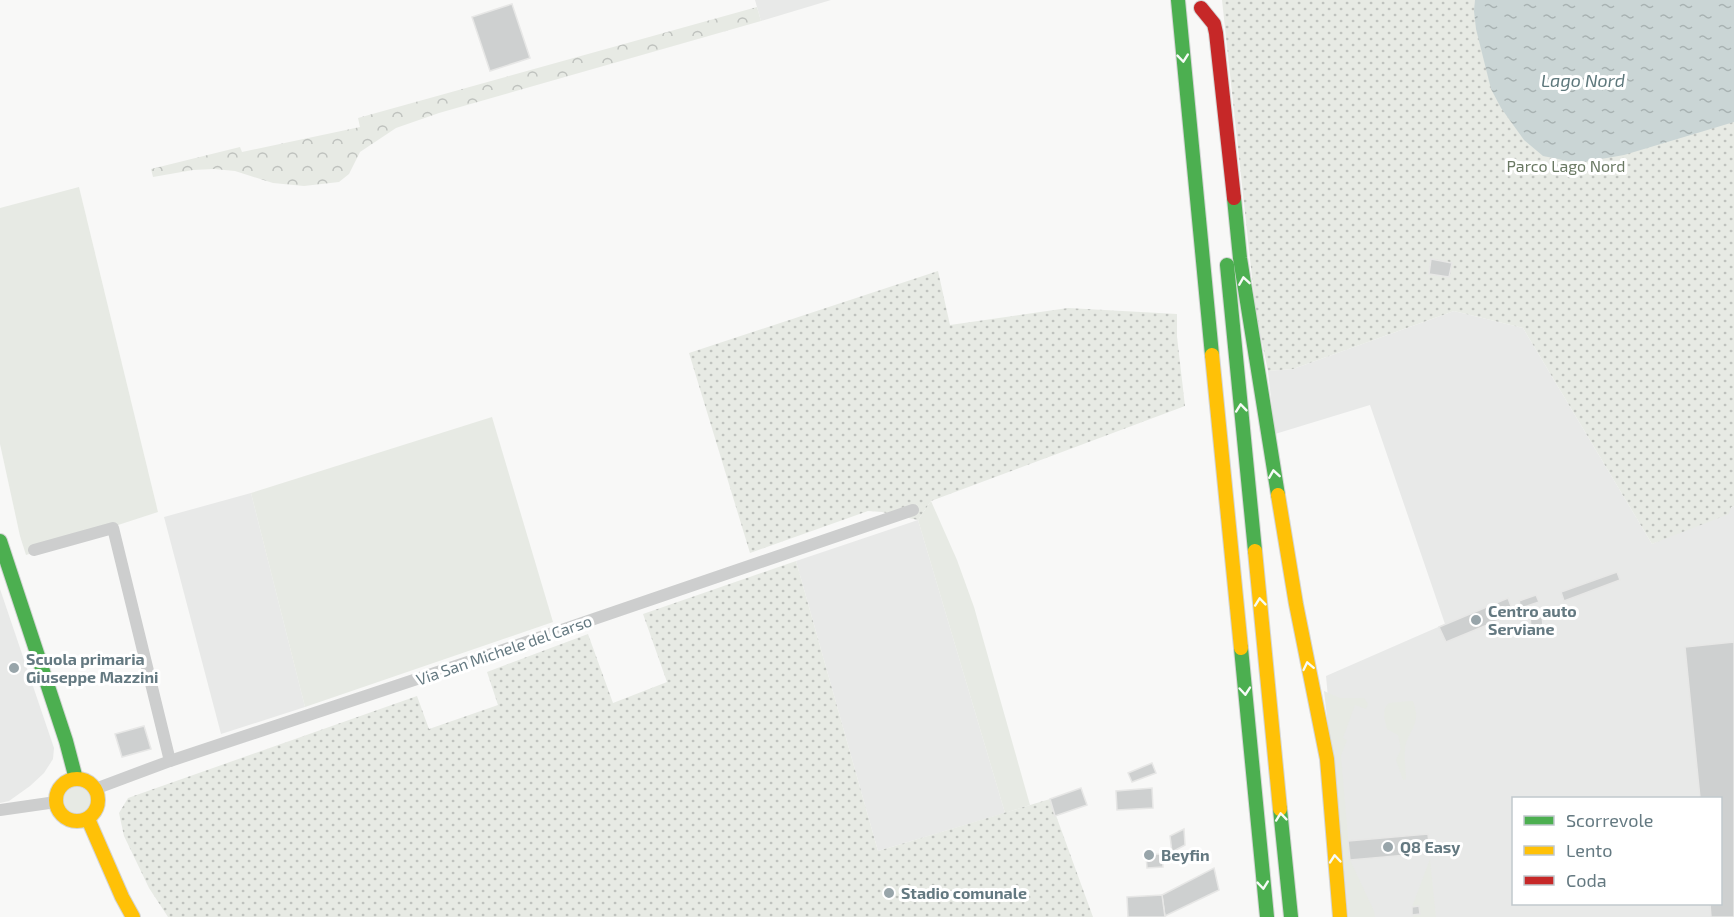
<svg xmlns="http://www.w3.org/2000/svg" width="1734" height="917" font-family="'Exo 2',sans-serif">
	<style>
		.built { fill: #e8e9e8; fill-rule: evenodd }
		.green { fill: #e7eae4 }
		.forest { fill: url(#forest-crowns) }
		.park { fill: url(#park-dots) }
		.water { fill: url(#water-ripples) }
		.building { fill: #ced0d0; stroke: #e7e7e6; stroke-width: 1.5 }
		.lines { fill: none; stroke-linecap: round; stroke-linejoin: round }
		.fast-casing { stroke: #d4d5d5; stroke-width: 16 }
		.slow-casing { stroke: #d4d5d5; stroke-width: 16 }
		.jam-casing { stroke: #d4d5d5; stroke-width: 16 }
		.street { stroke: #cdcece; stroke-width: 12 }
		.fast { stroke: #4caf50; stroke-width: 14 }
		.slow { stroke: #ffc107; stroke-width: 14 }
		.jam { stroke: #c62828; stroke-width: 14 }
		.oneway { stroke: #f6fbf6 }
		.poi-dot { fill: #98a5aa; stroke: #fff; stroke-width: 2 }
		.labels { text-anchor: middle; stroke-width: 6; stroke-linejoin: round; paint-order: stroke }
		.park-label { font-size: 16px; fill: #6a7963; stroke: #fff }
		.poi-label { font-size: 16px; font-weight: bold; fill: #647981; stroke: #fff; text-anchor: start }
		.street-label { font-size: 16px; fill: #647981; stroke: #fff }
		.water-label { font-size: 18px; font-style: italic; fill: #5e787c; stroke: #fff }
	</style>
	<defs>
		<pattern id="forest-crowns" width="20" height="18" patternUnits="userSpaceOnUse" patternTransform="scale(1.5)"><rect width="20" height="18" fill="#e7eae4"/><path d="M2 6a3 3 0 1 1 6 0M12 15a3 3 0 1 1 6 0" fill="none" stroke="#bfc2be"/></pattern>
		<pattern id="park-dots" width="8" height="8" patternUnits="userSpaceOnUse" patternTransform="scale(1.5)"><rect width="8" height="8" fill="#e7eae4"/><path d="M2 2h.1M6 6h.1" fill="none" stroke="#bfc2be" stroke-width="1.8" stroke-linecap="round"/></pattern>
		<pattern id="water-ripples" width="26" height="14" patternUnits="userSpaceOnUse" patternTransform="scale(1.5)"><rect width="26" height="14" fill="#cad5d5"/><path d="M2 4q2-2 4 0t4 0M15 11q2-2 4 0t4 0" fill="none" stroke="#a8b2b2"/></pattern>
	</defs>
	<rect width="100%" height="100%" fill="#f8f8f7"/>
	<g class="built">
		<polygon points="755,0 831,0 761,21"/>
		<path d="M1454,311L1523,328L1652,544L1734,506V917H1348L1326,676L1445,624L1370,405L1275,434L1268,371L1293,369ZM1514,798H1720V904H1514Z"/>
		<polygon points="251,493 305,707 221,734 164,517"/>
		<polygon points="918,520 1005,813 878,851 796,561"/>
		<polygon points="0,589 54,748 53,759 44,773 30,786 9,801 0,803"/>
	</g>
	<g class="green">
		<polygon points="79,187 158,512 26,555 20,536 0,444 0,208"/>
		<polygon points="492,417 553,622 305,707 251,493"/>
		<polygon points="931,501 957,560 974,607 1030,805 1005,813 918,520"/>
		<polygon points="1324,691 1340,698 1364,698 1368,704 1366,709 1355,705 1343,738 1347,740 1341,756 1350,860 1374,911 1375,917 1350,917"/>
		<path d="M1410,701H1413C1423,727 1406,730 1405,751C1404,760 1406,770 1406,779L1403,780L1396,760L1401,749L1398,735L1387,729C1385,720 1381,710 1389,703Z"/>
		<circle cx="77" cy="800" r="13"/>
		<polygon points="1430,859 1436,917 1413,917 1412,907"/>
	</g>
	<polygon class="forest" points="757,7 761,21 439,113 396,128 360,152 349,174 339,182 304,186 273,183 235,171 214,169 193,170 153,177 151,169 240,147 242,152 360,127 358,118"/>
	<g class="park">
		<polygon points="1222,0 1734,0 1734,506 1731,507 1729,514 1652,544 1523,328 1454,311 1293,369 1268,371 1256,314"/>
		<polygon points="938,271 950,325 1068,308 1177,314 1177,337 1185,406 931,501 918,520 882,512 868,511 750,553 689,353"/>
		<polygon points="796,561 878,851 1050,799 1093,917 168,917 149,888 124,836 119,813 128,798 417,696 429,729 498,705 487,672 588,634 613,703 667,682 643,614"/>
	</g>
	<polygon class="water" points="1475,0 1734,0 1734,122 1624,155 1578,163 1543,156 1524,140 1501,108 1491,89 1476,29 1474,11"/>
	<g class="building">
		<polygon points="512,4 530,58 490,71 472,17"/>
		<polygon points="1431,259 1452,263 1449,277 1429,274"/>
		<polygon points="1617,572 1620,580 1564,601 1561,592"/>
		<polygon points="1536,595 1539,602 1521,608 1519,601"/>
		<polygon points="1508,598 1514,614 1446,642 1439,627"/>
		<polygon points="1542,614 1543,627 1531,629 1530,615"/>
		<polygon points="1734,642 1734,917 1711,917 1710,904 1720,904 1720,798 1700,798 1685,647"/>
		<polygon points="144,726 151,749 122,757 115,734"/>
		<polygon points="1152,763 1156,773 1132,782 1128,773"/>
		<polygon points="1081,788 1087,805 1055,816 1050,799"/>
		<polygon points="1152,788 1153,808 1117,810 1116,791"/>
		<polygon points="1184,829 1185,845 1172,852 1170,836"/>
		<polygon points="1428,834 1430,853 1350,860 1348,841"/>
		<polygon points="1162,854 1163,867 1147,868 1146,855"/>
		<polygon points="1214,868 1219,890 1165,916 1162,895"/>
		<polygon points="1162,895 1165,917 1128,917 1127,897"/>
		<polygon points="1419,906 1420,914 1412,915 1412,907"/>
	</g>
	<g class="lines">
		<g class="fast-casing">
			<g id="fast">
				<polyline points="1178,0 1212,355"/>
				<polyline points="1234,198 1240,258 1278,495"/>
				<polyline points="1227,265 1255,551"/>
				<polyline points="0,541 66,741 76,779"/>
				<polyline points="1241,648 1267,917"/>
				<polyline points="1280,809 1291,917"/>
			</g>
		</g>
		<g class="slow-casing">
			<g id="slow">
				<polyline points="1212,355 1241,648"/>
				<polyline points="1278,495 1296,604 1327,759 1340,917"/>
				<polyline points="1255,551 1280,809"/>
				<circle cx="77" cy="800" r="21"/>
				<polyline points="88,819 122,897 133,917"/>
			</g>
		</g>
		<g class="jam-casing">
			<polyline id="jam" points="1201,8 1214,24 1216,33 1234,198"/>
		</g>
		<g class="street">
			<polyline points="34,550 113,528 170,761"/>
			<polyline points="95,789 170,761 474,660 913,510"/>
			<polyline points="0,810 56,802"/>
		</g>
		<use href="#fast" class="fast"/>
		<use href="#slow" class="slow"/>
		<use href="#jam" class="jam"/>
	</g>
	<defs><path id="oneway-chevron" d="M-2-3.5L2.5 0L-2 3.5" fill="none" stroke-width="1.6" stroke-linecap="round" stroke-linejoin="round" transform="scale(1.5)"/></defs>
	<g class="oneway">
		<use href="#oneway-chevron" transform="translate(1183 58) rotate(84)"/>
		<use href="#oneway-chevron" transform="translate(1244 281) rotate(-99)"/>
		<use href="#oneway-chevron" transform="translate(1241 408) rotate(-96)"/>
		<use href="#oneway-chevron" transform="translate(1274 474) rotate(-99)"/>
		<use href="#oneway-chevron" transform="translate(1260 602) rotate(-96)"/>
		<use href="#oneway-chevron" transform="translate(1308 666) rotate(-102)"/>
		<use href="#oneway-chevron" transform="translate(1245 691) rotate(85)"/>
		<use href="#oneway-chevron" transform="translate(1281 817) rotate(-96)"/>
		<use href="#oneway-chevron" transform="translate(1335 859) rotate(-95)"/>
		<use href="#oneway-chevron" transform="translate(1263 885) rotate(84)"/>
	</g>
	<g class="poi-dot">
		<circle cx="1476" cy="620" r="6"/>
		<circle cx="14" cy="668" r="6"/>
		<circle cx="1388" cy="847" r="6"/>
		<circle cx="1149" cy="855" r="6"/>
		<circle cx="889" cy="893" r="6"/>
	</g>
	<g class="labels">
		<g class="park-label">
			<text x="1566" y="172">Parco Lago Nord</text>
		</g>
		<g class="poi-label">
			<text x="1488" y="617">Centro auto<tspan x="1488" dy="18">Serviane</tspan></text>
			<text x="26" y="665">Scuola primaria<tspan x="26" dy="18">Giuseppe Mazzini</tspan></text>
			<text x="1400" y="853">Q8 Easy</text>
			<text x="1161" y="861">Beyfin</text>
			<text x="901" y="899">Stadio comunale</text>
		</g>
		<g class="street-label">
			<text transform="translate(504 650) rotate(-19)" y="6">Via San Michele del Carso</text>
		</g>
		<g class="water-label">
			<text x="1583" y="87">Lago Nord</text>
		</g>
	</g>
	<rect x="1512" y="797" width="210" height="108" fill="#ffffff" stroke="#c1c9cd" stroke-width="1.5"/>
	<rect x="1524" y="816" width="30" height="9" fill="#4caf50" stroke="#c1c9cd" stroke-width="1.5"/>
	<text x="1566" y="827" font-size="18" fill="#647981">Scorrevole</text>
	<rect x="1524" y="846" width="30" height="9" fill="#ffc107" stroke="#c1c9cd" stroke-width="1.5"/>
	<text x="1566" y="857" font-size="18" fill="#647981">Lento</text>
	<rect x="1524" y="876" width="30" height="9" fill="#c62828" stroke="#c1c9cd" stroke-width="1.5"/>
	<text x="1566" y="887" font-size="18" fill="#647981">Coda</text>
</svg>
